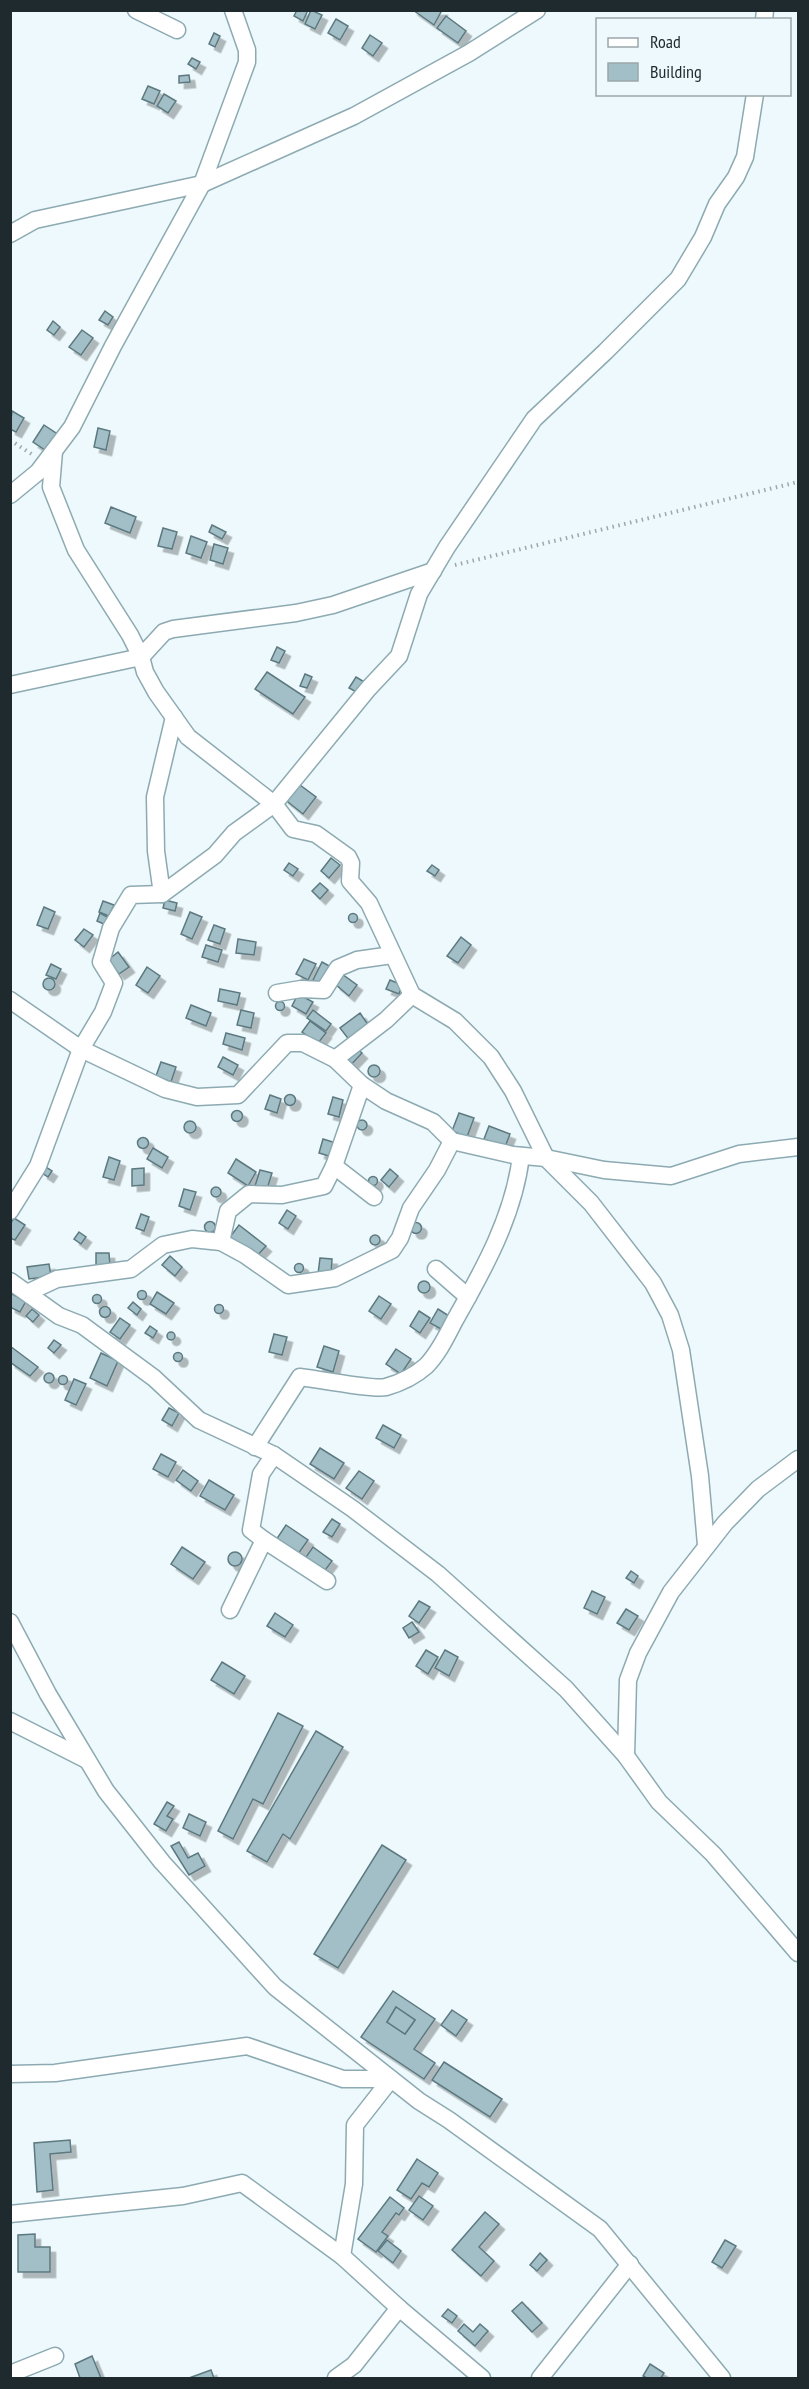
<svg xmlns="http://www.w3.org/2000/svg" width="809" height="2389" font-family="'PT Sans Narrow',sans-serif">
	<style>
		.building { fill: #a2bfc7; stroke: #5d7980; stroke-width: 1.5; fill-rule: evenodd; filter: url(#shadow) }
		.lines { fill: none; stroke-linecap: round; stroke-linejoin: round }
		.street-casing { stroke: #8daab2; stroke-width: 19 }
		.path { stroke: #9ca8ab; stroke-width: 4; stroke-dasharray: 1.5 4.5; stroke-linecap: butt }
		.street { stroke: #fff; stroke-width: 16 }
	</style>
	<defs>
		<filter id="shadow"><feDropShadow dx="5.5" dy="5.5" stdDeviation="0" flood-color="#0004"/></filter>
	</defs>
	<rect width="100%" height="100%" fill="#edf9fc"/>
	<g class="building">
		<polygon points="297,10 308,10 303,21 294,16"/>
		<polygon points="311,10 322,15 315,29 305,24"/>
		<polygon points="413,10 442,10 434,25"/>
		<polygon points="446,16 466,31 458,43 437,28"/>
		<polygon points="336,19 348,26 340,40 328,33"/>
		<polygon points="214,33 220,36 215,47 209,44"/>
		<polygon points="370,35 382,43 373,56 362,48"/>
		<polygon points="192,58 200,62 196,69 188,64"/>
		<polygon points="189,75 190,82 179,83 179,76"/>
		<polygon points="148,86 160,91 154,104 142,99"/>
		<polygon points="164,94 176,101 168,113 157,106"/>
		<polygon points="105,311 113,317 108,325 99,320"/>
		<polygon points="53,321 60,327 54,335 47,330"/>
		<polygon points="82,330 93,338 81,355 69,347"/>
		<polygon points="12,411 24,418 16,432 10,429"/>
		<polygon points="44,425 59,435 48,452 33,442"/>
		<polygon points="98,428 110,431 106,450 94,447"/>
		<polygon points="111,507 136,517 130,533 105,523"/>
		<polygon points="212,525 226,532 222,539 209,532"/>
		<polygon points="163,528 177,532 172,549 158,546"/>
		<polygon points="191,536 207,542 201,558 186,553"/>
		<polygon points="214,544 228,548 223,564 210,560"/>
		<polygon points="277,647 285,651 279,663 271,660"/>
		<polygon points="267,672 305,697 293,714 255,689"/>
		<polygon points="305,674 312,677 307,688 300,686"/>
		<polygon points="356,677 366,683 360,694 349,688"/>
		<polygon points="296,782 316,797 303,814 283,798"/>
		<polygon points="331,858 340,865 329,878 321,871"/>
		<polygon points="289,863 298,869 293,876 284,870"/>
		<polygon points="432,865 439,870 435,876 427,871"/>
		<polygon points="320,883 328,890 320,899 312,891"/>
		<polygon points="165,900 177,903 175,911 163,908"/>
		<polygon points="103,901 114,905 109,916 99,912"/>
		<polygon points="44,907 55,912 48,929 37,925"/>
		<polygon points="190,912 202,917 192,939 181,934"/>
		<polygon points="100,913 109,918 106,925 97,921"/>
		<circle cx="353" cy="918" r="4.5"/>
		<polygon points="214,925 225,929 220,944 208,940"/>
		<polygon points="84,929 93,935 84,947 75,940"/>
		<polygon points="461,937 471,945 458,963 447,956"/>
		<polygon points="238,939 256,942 254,955 236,953"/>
		<polygon points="206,945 222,950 218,962 202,957"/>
		<polygon points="118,952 129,967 119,974 108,960"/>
		<polygon points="304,959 316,964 308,980 296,974"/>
		<polygon points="322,962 333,968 323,986 313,980"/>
		<polygon points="51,964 61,969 56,979 46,975"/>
		<polygon points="147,967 160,976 148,993 136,985"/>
		<polygon points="342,974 357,985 349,996 335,984"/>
		<circle cx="49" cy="984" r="6"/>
		<polygon points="390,980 402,985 399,994 386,989"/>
		<polygon points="220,989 240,993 237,1005 218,1001"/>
		<polygon points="298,994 313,1002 306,1014 292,1006"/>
		<circle cx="280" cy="1006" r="4.5"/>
		<polygon points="191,1005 211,1013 206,1026 186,1018"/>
		<polygon points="241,1010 254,1013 251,1028 237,1025"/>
		<polygon points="313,1010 331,1024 326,1031 307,1018"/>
		<polygon points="360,1013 369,1026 350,1041 340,1028"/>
		<polygon points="310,1021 326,1033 318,1043 302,1032"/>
		<polygon points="226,1033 245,1038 242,1050 223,1044"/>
		<polygon points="353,1045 362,1053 349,1067 340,1059"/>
		<polygon points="223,1057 238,1065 233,1075 218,1067"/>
		<polygon points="161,1062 176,1067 171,1082 156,1076"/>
		<circle cx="374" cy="1071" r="6"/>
		<circle cx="290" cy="1100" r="5.5"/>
		<polygon points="270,1095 281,1099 277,1113 265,1109"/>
		<polygon points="333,1097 343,1100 339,1117 328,1114"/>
		<circle cx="237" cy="1116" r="5.5"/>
		<polygon points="459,1113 474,1118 467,1137 452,1131"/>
		<circle cx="362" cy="1125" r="5"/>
		<circle cx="190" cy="1127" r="6"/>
		<polygon points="489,1126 510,1134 505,1147 484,1139"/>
		<circle cx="143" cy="1143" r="5.5"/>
		<polygon points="323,1139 336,1143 332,1157 319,1153"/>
		<polygon points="153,1148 168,1157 162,1168 147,1159"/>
		<polygon points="109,1157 120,1161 114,1180 103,1177"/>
		<polygon points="236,1159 256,1172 248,1186 228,1173"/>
		<polygon points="46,1167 52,1171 48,1177 42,1173"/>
		<polygon points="144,1168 144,1185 132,1186 132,1169"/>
		<polygon points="390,1169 398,1176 389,1187 381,1180"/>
		<polygon points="260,1170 272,1173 267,1189 255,1186"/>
		<circle cx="373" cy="1181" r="4.5"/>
		<circle cx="216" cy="1192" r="5"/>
		<polygon points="184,1189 196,1192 190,1210 179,1206"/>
		<polygon points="287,1210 296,1216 288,1229 279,1223"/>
		<polygon points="141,1214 149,1217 144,1231 136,1228"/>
		<polygon points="14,1218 25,1225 15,1240 10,1238 10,1224"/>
		<circle cx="210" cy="1227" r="5.5"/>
		<circle cx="416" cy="1228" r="5.5"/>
		<polygon points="239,1225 266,1246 256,1257 230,1237"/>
		<polygon points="79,1232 86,1237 81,1244 74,1239"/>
		<circle cx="375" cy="1240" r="5"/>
		<polygon points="96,1253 109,1253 110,1266 96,1266"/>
		<polygon points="170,1256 182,1267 175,1276 162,1265"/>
		<polygon points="320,1258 332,1259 331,1275 318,1274"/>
		<circle cx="299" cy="1268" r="4.5"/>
		<polygon points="49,1264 51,1276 29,1279 27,1267"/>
		<circle cx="424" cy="1287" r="6"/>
		<circle cx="142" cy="1295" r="4.5"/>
		<polygon points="157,1292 174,1303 166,1314 150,1304"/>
		<polygon points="10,1293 26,1301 20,1312 10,1307"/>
		<circle cx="97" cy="1299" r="4.5"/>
		<polygon points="379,1296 391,1304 381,1319 369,1311"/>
		<polygon points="133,1302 141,1309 137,1315 128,1308"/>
		<circle cx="219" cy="1309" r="4.5"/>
		<circle cx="105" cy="1312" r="5.5"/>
		<polygon points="32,1309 39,1315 33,1322 26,1316"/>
		<polygon points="438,1309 449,1316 441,1329 430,1323"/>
		<polygon points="419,1311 430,1318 420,1333 410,1326"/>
		<polygon points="120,1318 130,1325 120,1339 110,1332"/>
		<polygon points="150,1326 157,1331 153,1338 145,1333"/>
		<circle cx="171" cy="1336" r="4"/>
		<polygon points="274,1334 287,1337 282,1355 269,1352"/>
		<polygon points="54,1340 61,1345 54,1353 48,1348"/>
		<polygon points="10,1346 38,1367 30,1376 10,1362"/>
		<polygon points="324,1346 339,1351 333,1372 317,1367"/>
		<polygon points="396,1349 411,1359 401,1374 386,1364"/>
		<circle cx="178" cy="1357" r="4.5"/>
		<polygon points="101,1353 118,1361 107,1386 90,1378"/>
		<circle cx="49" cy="1378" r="5"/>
		<circle cx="63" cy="1380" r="4.5"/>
		<polygon points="74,1379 86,1384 76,1405 65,1400"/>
		<polygon points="169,1408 179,1413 172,1426 162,1420"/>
		<polygon points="383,1425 401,1435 394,1448 376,1438"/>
		<polygon points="320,1448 344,1463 334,1479 310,1464"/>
		<polygon points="161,1454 176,1462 168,1477 153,1469"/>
		<polygon points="183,1470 198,1481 191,1491 176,1480"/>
		<polygon points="359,1471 374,1481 362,1499 346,1488"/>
		<polygon points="209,1480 234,1495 225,1510 200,1496"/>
		<polygon points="332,1519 340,1524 332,1537 323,1532"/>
		<polygon points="286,1525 308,1540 298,1554 276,1540"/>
		<polygon points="182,1547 205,1562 193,1579 171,1564"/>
		<polygon points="313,1547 332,1561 323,1573 304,1560"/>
		<circle cx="235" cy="1559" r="7"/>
		<polygon points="631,1571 638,1576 634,1583 626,1578"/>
		<polygon points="592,1591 605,1597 597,1614 584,1608"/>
		<polygon points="419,1601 430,1607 419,1623 409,1616"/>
		<polygon points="626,1609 638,1616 629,1630 617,1623"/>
		<polygon points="275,1613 293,1625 285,1637 267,1626"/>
		<polygon points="412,1622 419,1632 409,1638 403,1628"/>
		<polygon points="426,1650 438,1657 428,1674 416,1666"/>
		<polygon points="445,1650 458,1657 449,1676 435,1668"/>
		<polygon points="222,1662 245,1676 234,1694 211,1680"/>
		<polygon points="278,1713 303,1726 263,1804 253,1799 233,1839 218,1831"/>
		<polygon points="316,1731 343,1747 290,1839 283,1834 267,1862 247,1851"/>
		<polygon points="167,1802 174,1806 167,1816 173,1819 166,1831 154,1824"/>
		<polygon points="189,1814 206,1822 200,1836 183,1828"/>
		<polygon points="179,1842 188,1858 198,1853 205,1866 189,1875 171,1846"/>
		<polygon points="382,1845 406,1860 338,1968 314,1954"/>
		<path d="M393,1991L435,2019L414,2049L435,2063L424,2079L361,2037ZM396,2007L415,2020L405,2034L387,2022Z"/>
		<polygon points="396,2007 415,2020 405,2034 387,2022"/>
		<polygon points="452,2010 467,2020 456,2036 441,2025"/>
		<polygon points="444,2062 502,2099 490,2117 432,2080"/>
		<polygon points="70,2140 71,2152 50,2154 53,2190 37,2192 34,2143"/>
		<polygon points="417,2159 438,2173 429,2187 422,2183 411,2199 397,2190"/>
		<polygon points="419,2196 433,2206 423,2220 409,2210"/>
		<polygon points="390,2197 404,2208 399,2215 396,2213 382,2232 388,2236 376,2252 358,2239"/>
		<polygon points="485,2212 499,2224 479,2247 494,2261 481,2276 452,2250"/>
		<polygon points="35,2234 35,2247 50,2247 50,2272 18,2272 18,2235"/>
		<polygon points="387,2240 401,2251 393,2263 378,2251"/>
		<polygon points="725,2240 736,2246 722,2268 712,2262"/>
		<polygon points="540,2253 547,2260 537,2271 530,2265"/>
		<polygon points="522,2302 542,2323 532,2332 512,2311"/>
		<polygon points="448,2309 457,2316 452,2323 442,2316"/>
		<polygon points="464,2324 473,2332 480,2324 488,2331 475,2346 458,2331"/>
		<polygon points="92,2356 101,2378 80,2378 75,2364"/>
		<polygon points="650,2364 664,2373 661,2378 647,2378 643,2376"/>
		<polygon points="211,2370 214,2378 189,2378"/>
	</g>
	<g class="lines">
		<g class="street-casing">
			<g id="street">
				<polyline points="136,10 177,30"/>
				<polyline points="764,20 765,10"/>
				<polyline points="10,234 35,220 202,184 354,116 469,53 537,10"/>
				<polyline points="54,451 51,487 76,550 130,635 141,657 145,672 156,692 188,737 274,804 293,829 316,834 348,857 351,863 350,881 369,903 412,995 455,1021 491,1057 513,1091 546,1158 591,1203 653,1283 670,1315 681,1350 700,1476 706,1545"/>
				<polyline points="10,495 38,472 72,427 113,346 202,184 247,62 247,50 233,10"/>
				<polyline points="10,685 141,657 164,632 173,629 296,613 333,605 433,571"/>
				<polyline points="162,894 156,851 155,797 174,717"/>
				<polyline points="277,993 301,989 324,990 338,968 357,960 392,955"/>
				<polyline points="10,1000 81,1049 165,1089 197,1097 238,1095 287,1043 303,1043 335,1059 362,1085 386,1101 433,1122 452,1141 513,1155 546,1158 604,1170 671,1176 739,1154 798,1147"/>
				<polyline points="335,1059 386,1020 412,995"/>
				<polyline points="334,1166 374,1197"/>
				<polyline points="10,1211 38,1166 81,1049 103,1012 114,983 101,962 111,928 131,895 162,894 215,855 234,833 274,804 368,689 399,656 419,594 447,547 534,419 605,352 678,279 703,237 717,204 736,177 745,157 755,94"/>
				<polyline points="221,1242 228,1211 249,1194 282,1195 324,1186 334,1166 362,1085"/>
				<polyline points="436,1269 468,1297"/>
				<polyline points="10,1281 59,1316 82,1325 154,1378 199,1420 274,1455 353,1509 438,1574 566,1689 626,1756 659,1802 713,1854 798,1953"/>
				<polyline points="29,1292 57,1279 131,1269 163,1245 192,1239 221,1242 245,1255 288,1285 335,1278 392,1250 400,1238 411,1208 437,1170 452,1141"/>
				<path d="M255,1447L300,1377C316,1379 375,1390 386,1387C400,1383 416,1375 426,1366C439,1353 447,1335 455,1320C484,1269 514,1215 521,1156"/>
				<polyline points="264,1540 327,1581"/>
				<polyline points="230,1610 264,1540 251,1530 261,1474 274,1455"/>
				<polyline points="10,1622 48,1694 106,1791 162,1862 275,1987 419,2101 449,2120 600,2229 722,2378"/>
				<polyline points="10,1721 87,1760"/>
				<polyline points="626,1756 628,1680 638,1653 671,1592 725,1523 758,1489 798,1459"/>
				<polyline points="10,2074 55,2073 247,2046 343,2079 391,2079 355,2125 354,2184 342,2256 399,2308 354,2365 336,2378"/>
				<polyline points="10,2214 183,2196 242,2183 342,2256"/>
				<polyline points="399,2308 482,2378"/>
				<polyline points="10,2374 55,2356"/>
				<polyline points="540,2378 630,2264"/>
			</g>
		</g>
		<g class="path">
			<polyline points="10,440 33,455"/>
			<polyline points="455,565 798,482"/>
		</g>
		<use href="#street" class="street"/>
	</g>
	<rect width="809" height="2389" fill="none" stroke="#1e2a2d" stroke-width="24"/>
	<rect x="596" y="18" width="195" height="78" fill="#edf9fc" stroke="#9aa6a9" stroke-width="1.5"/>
	<rect x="608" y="38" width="30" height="9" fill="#ffffff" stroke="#9aa6a9" stroke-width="1.5"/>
	<text x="650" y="48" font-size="18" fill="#1e2a2d">Road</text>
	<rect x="608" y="63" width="30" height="18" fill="#a2bfc7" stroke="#9aa6a9" stroke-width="1.5"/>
	<text x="650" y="78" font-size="18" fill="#1e2a2d">Building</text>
</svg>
